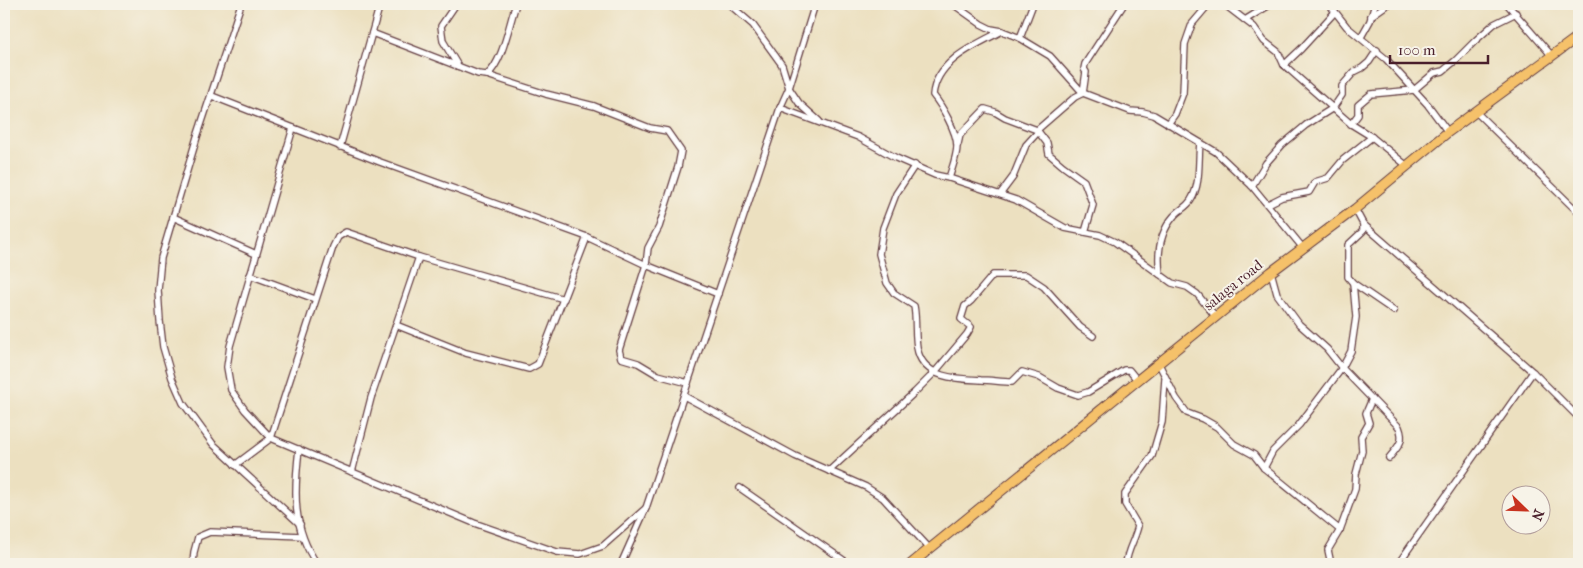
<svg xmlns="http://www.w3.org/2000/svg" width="1583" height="568" font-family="'IM FELL French Canon',serif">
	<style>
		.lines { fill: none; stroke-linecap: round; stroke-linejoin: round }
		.minor-casing { stroke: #623c41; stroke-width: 8 }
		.primary-casing { stroke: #623c41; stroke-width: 11 }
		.minor { stroke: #fff; stroke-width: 5.5 }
		.primary { stroke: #f5c16b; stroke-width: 9 }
		.labels { text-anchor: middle; stroke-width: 4; stroke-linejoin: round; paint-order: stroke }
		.street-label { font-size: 15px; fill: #4a1f2b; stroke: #f7f3e8 }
	</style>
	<rect width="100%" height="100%" fill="#f7f3e8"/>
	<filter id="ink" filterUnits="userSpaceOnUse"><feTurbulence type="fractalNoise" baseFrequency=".02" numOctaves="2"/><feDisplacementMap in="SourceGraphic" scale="10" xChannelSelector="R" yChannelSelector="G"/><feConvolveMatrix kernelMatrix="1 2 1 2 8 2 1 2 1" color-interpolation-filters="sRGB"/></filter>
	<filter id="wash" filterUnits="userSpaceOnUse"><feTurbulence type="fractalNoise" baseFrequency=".0096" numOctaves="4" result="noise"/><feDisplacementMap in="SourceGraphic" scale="20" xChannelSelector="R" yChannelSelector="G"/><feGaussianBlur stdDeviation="1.12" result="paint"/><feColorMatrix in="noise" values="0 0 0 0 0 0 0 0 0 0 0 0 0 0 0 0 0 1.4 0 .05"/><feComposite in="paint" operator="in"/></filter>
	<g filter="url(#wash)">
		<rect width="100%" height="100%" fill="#ece0c0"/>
	</g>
	<g filter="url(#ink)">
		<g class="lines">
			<g class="minor-casing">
				<g id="minor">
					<polyline points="241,4 197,137 161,258 158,290 160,321 163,347 172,378 183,403 213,444 300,524"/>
					<polyline points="456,4 441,26 443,41 458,66"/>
					<polyline points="729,4 753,25 782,65 789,88 799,103 819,121"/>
					<polyline points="953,4 981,24 991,29 1002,31 1020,38 1050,56 1083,93 1130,111 1143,112 1154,115 1216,152 1252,186 1303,248"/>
					<polyline points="1224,4 1254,27 1264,41 1278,52 1284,65 1351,124 1372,137 1406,165"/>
					<polyline points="1329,4 1347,27 1386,59 1428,105 1448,132"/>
					<polyline points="1507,4 1552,56"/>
					<polyline points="1371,16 1388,4"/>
					<polyline points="1245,20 1271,4"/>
					<path d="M372,33L478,74L487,75C503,62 509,24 516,4"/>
					<polyline points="1361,37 1370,21 1375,4"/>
					<polyline points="1020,38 1033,4"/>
					<polyline points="1284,65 1301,49 1335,12"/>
					<polyline points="487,75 546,94 594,106 650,128 667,131 681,151 678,167 659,227 648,248 646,265 619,350 621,358 638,363 658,375 688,383"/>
					<polyline points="1083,93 1086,72 1084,69 1085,64 1124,4"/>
					<polyline points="212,96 380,162 587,237 646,265 718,294"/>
					<polyline points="780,108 858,137 896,158 935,175 949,178 1016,200 1065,228 1100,235 1115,242 1172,283 1187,287 1197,294 1216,317"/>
					<polyline points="1475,111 1579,213"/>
					<polyline points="1168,124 1175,114 1183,93 1185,44 1192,24 1209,4"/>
					<polyline points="1351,124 1358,115 1358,105 1371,94 1414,90 1434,73 1443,71 1456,60 1476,40 1494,24 1516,13"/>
					<polyline points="293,128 230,346 227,367 231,390 245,410 271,438 474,523 557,552 580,554 603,546 646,508"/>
					<polyline points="1037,130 1047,143 1049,154 1063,166 1084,181 1093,205 1085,232"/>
					<polyline points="958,144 960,135 985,109 995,112 1005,118 1037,130 1075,97 1083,93"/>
					<polyline points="340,147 380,4"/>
					<path d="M915,165L896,194L883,228L879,254L887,283L894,293L914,306C917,321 914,337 918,352C926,379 958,379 981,380C991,380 1001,382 1012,382L1022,372L1039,377L1058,388L1078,395L1088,392L1124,370H1129L1138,381"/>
					<path d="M949,178C952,168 957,156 957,146C957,132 942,106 933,95C936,61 975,45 1002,31"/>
					<polyline points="1252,186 1266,163 1282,145 1306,125 1333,108 1342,95 1342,86 1354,72 1362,68 1369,62 1377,50"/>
					<polyline points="1001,193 1013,177 1026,145 1038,132"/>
					<polyline points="1268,204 1282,197 1309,192 1315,182 1328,178 1343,160 1372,137"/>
					<polyline points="1355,209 1363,224 1533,372 1579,418"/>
					<polyline points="173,217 256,254"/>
					<path d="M1271,272L1277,294L1299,324L1327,349L1342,368L1399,427C1405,442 1398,446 1389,458"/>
					<path d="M1160,274C1157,253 1160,232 1174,216C1179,210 1187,207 1191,200C1201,184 1198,161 1200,143"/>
					<polyline points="250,275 315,299"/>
					<polyline points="1353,283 1394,311"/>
					<polyline points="396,325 466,353 529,369 538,364 587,237"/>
					<polyline points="1159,364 1176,398 1187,413 1203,419 1217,427 1234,444 1254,455 1264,468 1340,530"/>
					<polyline points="684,396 795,456 866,487 883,498 930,549"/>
					<path d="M299,449C294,492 292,528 317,564"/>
					<polyline points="235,465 271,438 333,247 338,237 346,232 419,257 564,299"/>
					<polyline points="1264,468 1273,451 1299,425 1342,368 1351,351 1356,317 1353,283 1348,277 1348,245 1363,231 1363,224"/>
					<polyline points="829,471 915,392 935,372 967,334 971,327 961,319 965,306 971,301 993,275 1026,275 1044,287 1080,327 1093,336"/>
					<polyline points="352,472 371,398 419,257"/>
					<polyline points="740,488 849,564"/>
					<polyline points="193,564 194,552 198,537 210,532 302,536"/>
					<polyline points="621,564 646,508 780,108 789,88 815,4"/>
					<path d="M1126,564C1127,550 1135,540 1138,526L1125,504V494L1152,456L1162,422L1165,379"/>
					<polyline points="1331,564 1328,550 1340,530 1355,489 1356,474 1362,451 1361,437 1369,423 1366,413 1372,399"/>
					<polyline points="1398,564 1533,372"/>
				</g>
			</g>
			<g class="primary-casing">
				<polyline id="primary" points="911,564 1271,272 1355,209 1448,132 1579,36"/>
			</g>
			<use href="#minor" class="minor"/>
			<use href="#primary" class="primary"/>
		</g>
	</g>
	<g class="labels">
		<g class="street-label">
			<text transform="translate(1233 285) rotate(-39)" y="5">salaga road</text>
		</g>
	</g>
	<rect width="1583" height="568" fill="none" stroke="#f7f3e8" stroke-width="20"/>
	<g transform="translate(1526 510) rotate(113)"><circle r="24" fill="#f7f3e8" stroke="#b29e9c"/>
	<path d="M0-4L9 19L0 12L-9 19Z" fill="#c8321e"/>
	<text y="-8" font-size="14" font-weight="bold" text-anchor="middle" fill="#4a1f2b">N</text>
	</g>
	<path d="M1390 55v8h98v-8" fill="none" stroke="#4a1f2b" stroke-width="2.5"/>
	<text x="1398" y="55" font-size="15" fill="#4a1f2b" stroke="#f7f3e8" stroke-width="4" paint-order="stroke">100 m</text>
</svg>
